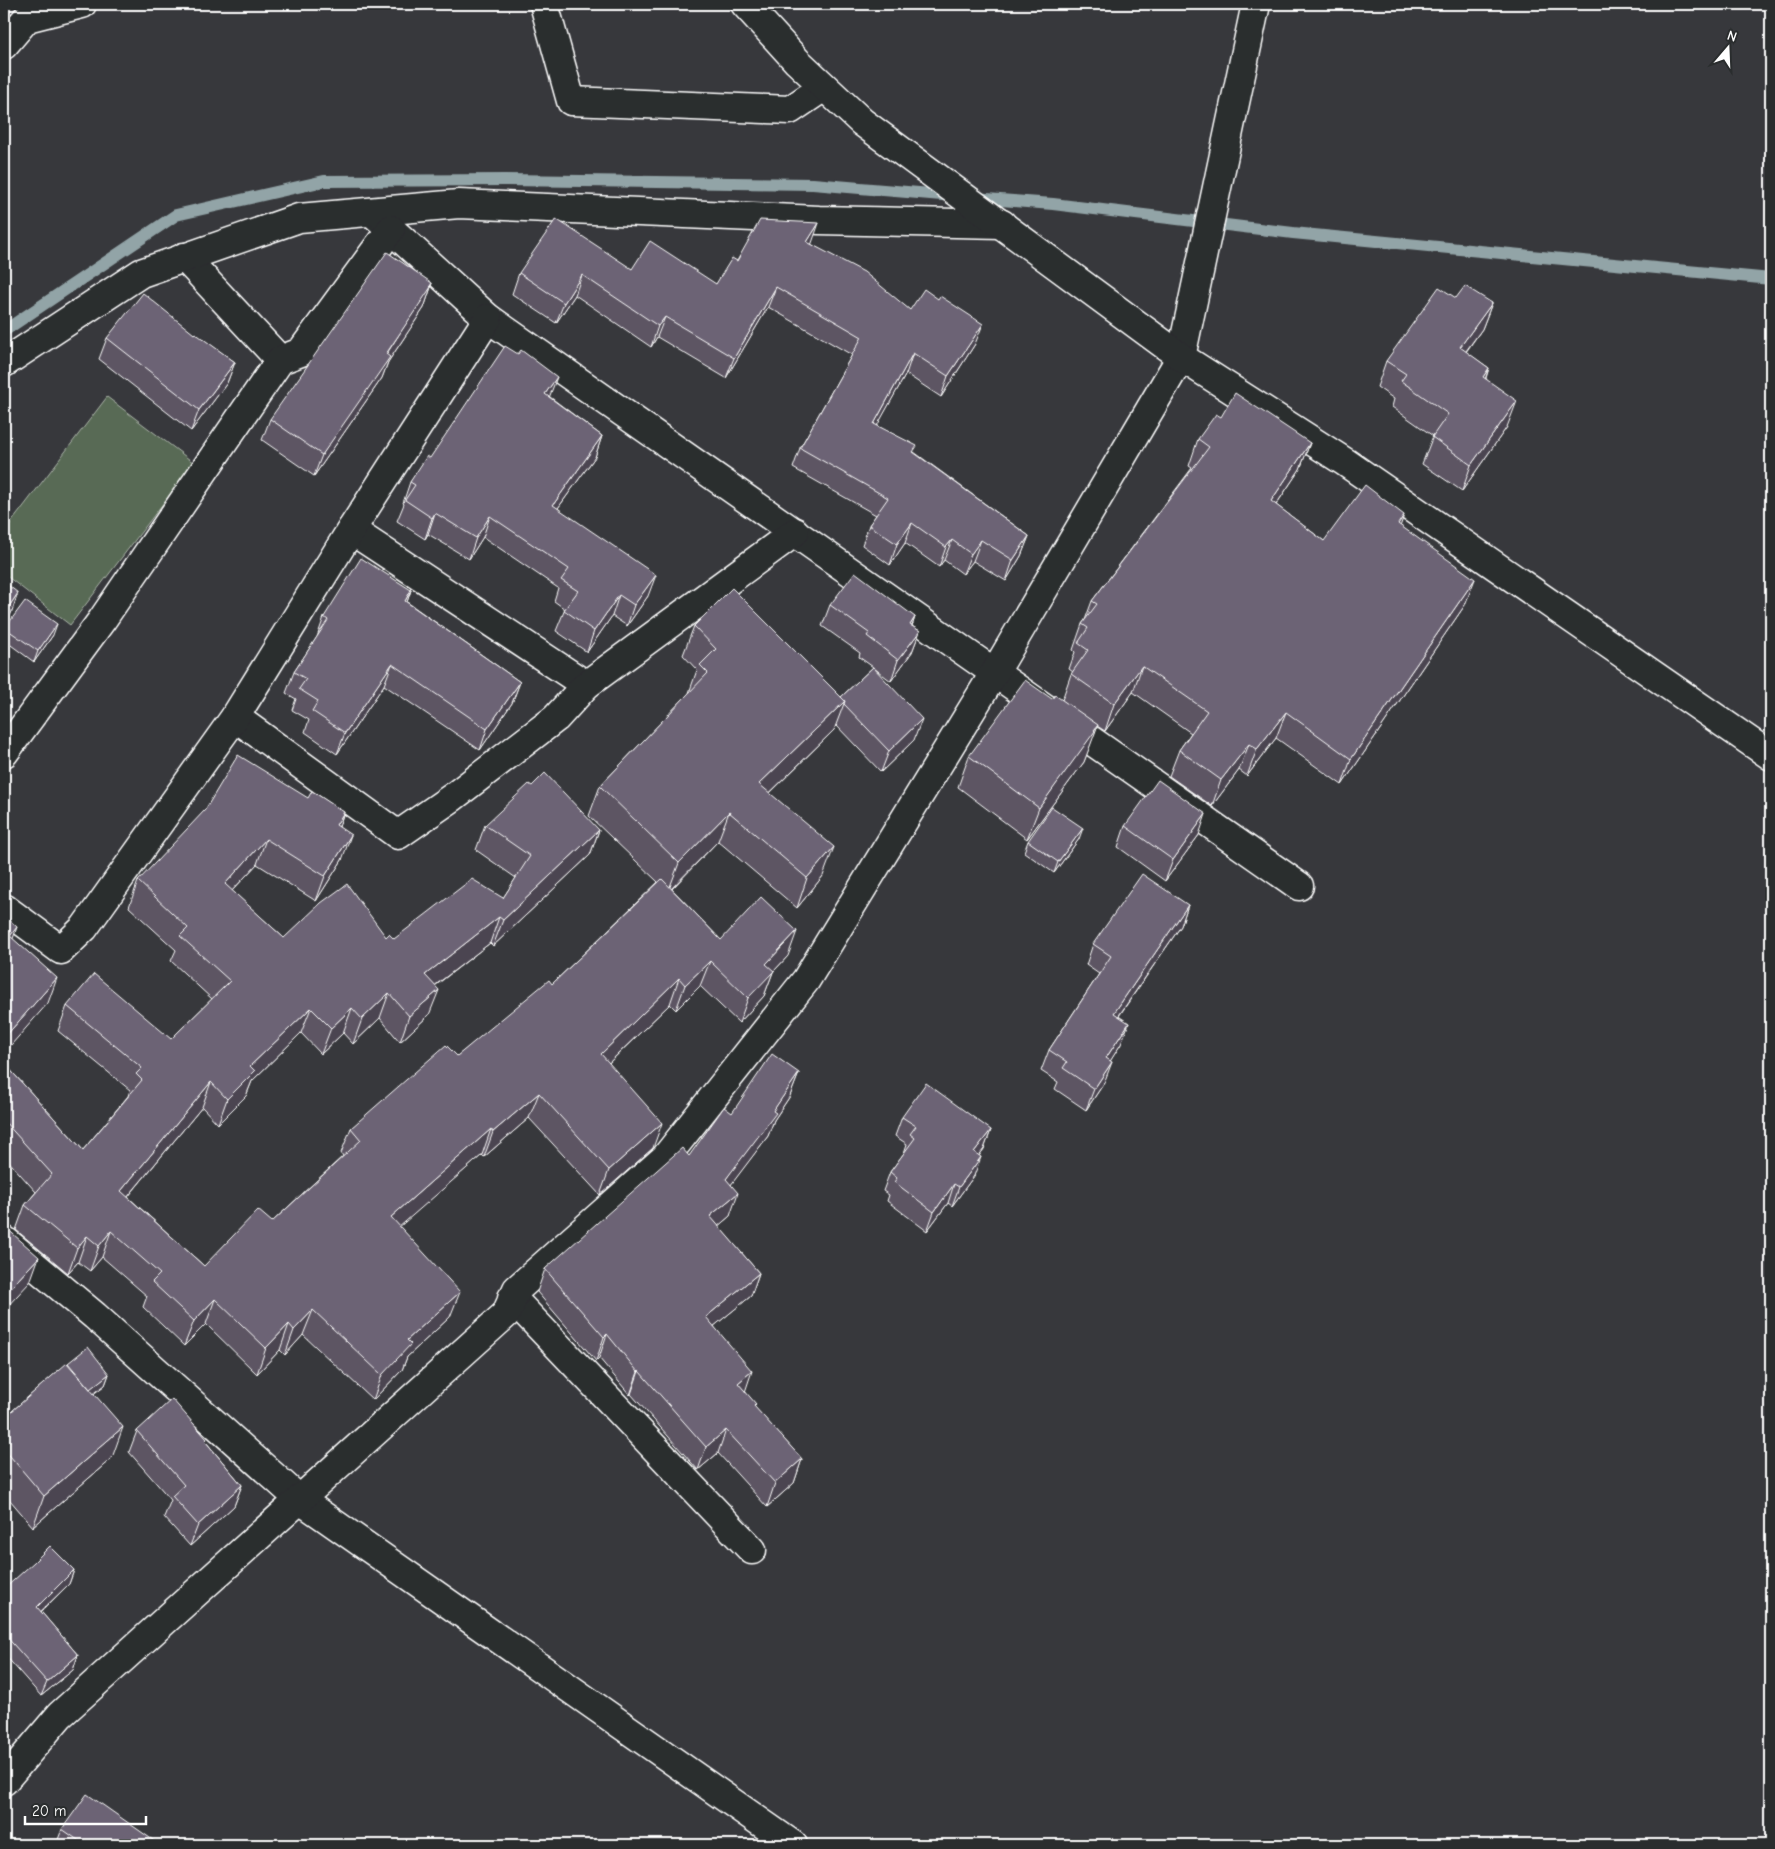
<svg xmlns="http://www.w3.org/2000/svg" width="1775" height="1849" font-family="'Comic Neue',sans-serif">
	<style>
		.green { fill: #586b55; stroke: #acb5aa }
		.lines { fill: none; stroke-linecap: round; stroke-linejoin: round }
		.stream { stroke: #92a4a7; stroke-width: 12 }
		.street-casing { stroke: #fff; stroke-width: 31 }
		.secondary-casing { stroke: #fff; stroke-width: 31 }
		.street { stroke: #2a2d2e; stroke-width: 28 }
		.secondary { stroke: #2a2d2e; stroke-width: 28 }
		.wall { fill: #5d5564; stroke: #fff }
		.shaded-wall { fill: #4c4551; stroke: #fff }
		.building { fill: #6c6374; stroke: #fff }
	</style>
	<rect width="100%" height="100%" fill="#37383c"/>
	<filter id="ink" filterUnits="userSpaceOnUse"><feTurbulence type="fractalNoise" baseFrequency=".02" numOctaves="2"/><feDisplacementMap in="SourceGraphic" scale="10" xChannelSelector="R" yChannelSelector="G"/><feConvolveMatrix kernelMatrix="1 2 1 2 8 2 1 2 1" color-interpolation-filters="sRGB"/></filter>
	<g filter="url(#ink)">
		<polygon class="green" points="107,397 194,463 70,625 4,574 4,532"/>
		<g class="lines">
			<g class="stream">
				<polyline points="973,198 1053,204 1293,233 1771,279"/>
				<polyline points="4,331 176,215 324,181 506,180 813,184 954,196"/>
			</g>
			<g class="street-casing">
				<g id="street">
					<polyline points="544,4 571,101 790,110 824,87"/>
					<polyline points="4,45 27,18 82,4"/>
					<polyline points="372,212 488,318 1299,886"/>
					<polyline points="184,257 280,360"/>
					<polyline points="4,363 141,273 299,218 459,204 819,220 1002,224"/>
					<polyline points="351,530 586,685"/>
					<polyline points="235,717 398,835 453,797 556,718 586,685 795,532"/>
					<polyline points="4,753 102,620 280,360 301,352 391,229"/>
					<polyline points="4,908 61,950 84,928 235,717 351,530 488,318"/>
					<polyline points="4,1240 95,1316 299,1499 793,1845"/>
					<polyline points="512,1298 752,1550"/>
					<polyline points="4,1781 60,1715 506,1314 517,1289 665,1158 806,980 995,672 1181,357 1256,4"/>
				</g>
			</g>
			<g class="secondary-casing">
				<polyline id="secondary" points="745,4 797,61 862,122 1181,357 1345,462 1771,756"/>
			</g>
			<use href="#street" class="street"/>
			<use href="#secondary" class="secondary"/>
		</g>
		<g class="wall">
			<polygon points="811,244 910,310 975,344 941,397 906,374 877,425 1029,536 1021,556 1006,581 973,561 963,574 944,560 939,567 905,543 890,565 862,545 869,525 876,515 793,468 800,448 852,355 768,307 726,378 657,337 651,347 575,295 556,323 512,294 519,273 632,269 716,284 737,261"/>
			<polygon points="432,283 431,287 424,308 388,362 382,378 314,476 262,440 270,419"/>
			<polygon points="1456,298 1492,303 1482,329 1466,352 1489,368 1486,378 1507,427 1462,491 1422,464 1433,436 1392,407 1394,399 1377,387 1386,361"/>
			<polygon points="194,334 235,362 227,383 191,431 99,359 107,338"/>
			<polygon points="550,397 602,436 595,457 558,508 648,596 627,626 612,616 587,652 556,631 565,609 554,601 558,588 483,537 469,559 428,534 425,539 397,521 404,504 403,503 410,482 430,458"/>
			<polygon points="1221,417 1310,443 1300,469 1276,505 1324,541 1400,526 1465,605 1342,785 1276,738 1247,776 1239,770 1212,806 1169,776 1179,750 1191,733 1133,692 1105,731 1097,726 1084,762 1027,839 958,787 969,756 1052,699 1062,700 1071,674 1073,672 1069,669 1075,652 1073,650 1082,624 1085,620 1092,601 1192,468 1189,466 1198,439"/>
			<polygon points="411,590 407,602 520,682 512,703 480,750 384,685 337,754 305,732 309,720 292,710 296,699 286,693 294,672 317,637 324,617"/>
			<polygon points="830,605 915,617 912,626 920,631 912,652 891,681 874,668 914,740 881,772 836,725 834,730 770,793 823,876 797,908 718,841 672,889 721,940 788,956 773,972 764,996 739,1023 700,986 676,1010 670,1004 609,1063 653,1148 600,1195 529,1118 484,1157 482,1155 399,1226 450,1317 407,1357 402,1370 373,1400 303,1335 285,1355 280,1350 257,1374 206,1324 184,1346 143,1307 147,1296 102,1257 90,1271 78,1262 68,1273 16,1230 25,1205 36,1192 4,1156 4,1063 83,1150 128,1096 130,1090 58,1031 67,1006 171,1039 212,999 171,961 176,950 129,907 138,881 308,798 344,812 339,827 342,860 316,901 257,864 232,891 284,938 386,937 394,939 503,898 516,878 476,850 485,825 599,830 590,855 493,946 490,943 435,986 429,1015 400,1042 380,1018 353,1044 343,1033 321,1054 301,1033 252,1081 246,1096 218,1124 202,1107 128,1197 204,1266 272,1222 343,1156 341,1153 351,1128 457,1056 552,984 658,882 589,816 600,786 689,693 697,670 683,655 694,626 841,697 873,667 859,657 860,653 822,626"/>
			<polygon points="5,628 53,635 34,662 4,640 4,632"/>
			<polygon points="1125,826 1199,835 1165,881 1118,847"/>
			<polygon points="1079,839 1054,873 1024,852 1028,841"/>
			<polygon points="1188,905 1181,926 1119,1016 1121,1044 1110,1061 1104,1083 1086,1110 1055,1089 1058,1082 1041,1071 1049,1050 1099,974 1086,965 1093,944"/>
			<polygon points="799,1073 790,1096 774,1120 768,1136 731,1184 730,1216 718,1226 759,1273 751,1296 714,1326 745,1391 755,1408 802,1459 794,1483 767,1507 718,1453 698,1470 631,1394 630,1395 599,1358 596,1361 537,1292 545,1269 689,1156 732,1113"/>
			<polygon points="902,1117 991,1130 984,1149 979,1156 974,1176 952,1206 948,1203 927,1231 887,1201 889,1195 883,1191 890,1172 904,1153 907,1144 895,1136"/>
			<polygon points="57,1371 109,1374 105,1385 94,1393 112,1458 33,1527 4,1493 4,1418 56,1373"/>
			<polygon points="137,1431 206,1442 242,1485 234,1506 190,1546 164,1517 171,1500 129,1452"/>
			<polygon points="74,1570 69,1584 41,1612 78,1655 73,1670 41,1696 4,1654 4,1589"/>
			<polygon points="62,1829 160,1845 56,1845"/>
		</g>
		<g class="shaded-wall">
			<polygon points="819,223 812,243 800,262 807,242"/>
			<polygon points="582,275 575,295 556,323 564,303"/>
			<polygon points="432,283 429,290 431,287 424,308 388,362 382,378 314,476 322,455"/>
			<polygon points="776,287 768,307 726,378 734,358"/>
			<polygon points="1492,303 1482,329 1450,373 1460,347"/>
			<polygon points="665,317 657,337 651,347 658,326"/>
			<polygon points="983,324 975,344 941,397 948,376"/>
			<polygon points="913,353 906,374 867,444 874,424"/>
			<polygon points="235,362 227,383 191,431 199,410"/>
			<polygon points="1489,368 1480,394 1483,377"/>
			<polygon points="557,377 549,398 545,394"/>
			<polygon points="1517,401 1507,427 1462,491 1471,465"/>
			<polygon points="602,436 595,457 545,526 553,505"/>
			<polygon points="1310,443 1300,469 1261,527 1271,501"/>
			<polygon points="435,513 428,534 425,539 432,518"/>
			<polygon points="1404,515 1395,542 1398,524"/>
			<polygon points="490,516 483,537 469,559 476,538"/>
			<polygon points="912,523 905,543 890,565 897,544"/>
			<polygon points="1029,536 1021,556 1006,581 1013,560"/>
			<polygon points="952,540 944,560 939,567 946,547"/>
			<polygon points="981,540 973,561 963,574 971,554"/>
			<polygon points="656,575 648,596 627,626 634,605"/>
			<polygon points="1475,579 1465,605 1342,785 1351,759"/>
			<polygon points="411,590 404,611 405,601"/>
			<polygon points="18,593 11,614 4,624 4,614"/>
			<polygon points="619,595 612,616 587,652 594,631"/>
			<polygon points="915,617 908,638 910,625"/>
			<polygon points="57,624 53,635 34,662 38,651"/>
			<polygon points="920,631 912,652 891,681 898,660"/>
			<polygon points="392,664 384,685 337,754 345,733"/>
			<polygon points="1142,666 1133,692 1105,731 1114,704"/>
			<polygon points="520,682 512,703 480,750 487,729"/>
			<polygon points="845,701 834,730 749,813 759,784"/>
			<polygon points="1286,712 1276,738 1247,776 1257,749"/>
			<polygon points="922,719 914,740 881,772 889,751"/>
			<polygon points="1098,725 1084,762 1027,839 1039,808"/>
			<polygon points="1249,744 1239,770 1212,806 1221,780"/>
			<polygon points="344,812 335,837 336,825"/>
			<polygon points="729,812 718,841 668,892 679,863"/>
			<polygon points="1206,814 1199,835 1165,881 1173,860"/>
			<polygon points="1083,828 1079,839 1054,873 1058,862"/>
			<polygon points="599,830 590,855 493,946 503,920"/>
			<polygon points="351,835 342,860 316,901 325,876"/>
			<polygon points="266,839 257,864 215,909 225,884"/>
			<polygon points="834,847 823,876 797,908 807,878"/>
			<polygon points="1188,905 1181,926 1106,1034 1114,1013"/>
			<polygon points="499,917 490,943 416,1000 425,975"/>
			<polygon points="17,927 8,953 10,936"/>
			<polygon points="797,931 788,956 773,972 764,996 739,1023 748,998 766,964"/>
			<polygon points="710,961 700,986 676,1010 685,985"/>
			<polygon points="57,978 48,1003 4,1053 4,1038"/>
			<polygon points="679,978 670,1004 592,1079 601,1054"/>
			<polygon points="439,990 429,1015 400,1042 409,1016"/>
			<polygon points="389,993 380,1018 353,1044 362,1019"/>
			<polygon points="311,1008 301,1033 252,1081 246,1096 218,1124 227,1099 250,1066"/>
			<polygon points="352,1008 343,1033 321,1054 331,1028"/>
			<polygon points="1129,1023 1121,1044 1099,1079 1106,1058"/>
			<polygon points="1112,1062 1104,1083 1086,1110 1094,1089"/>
			<polygon points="799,1073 790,1096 774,1120 768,1136 718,1202 726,1179"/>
			<polygon points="211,1082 202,1107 112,1216 121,1191"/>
			<polygon points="539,1093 529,1118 484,1157 493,1132"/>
			<polygon points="662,1123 653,1148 600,1195 609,1170"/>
			<polygon points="491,1129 482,1155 382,1242 391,1217"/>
			<polygon points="991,1130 984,1149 967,1171 974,1152"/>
			<polygon points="981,1157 974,1176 952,1206 959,1187"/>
			<polygon points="954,1184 948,1203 927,1231 934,1212"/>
			<polygon points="738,1193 730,1216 702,1240 710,1216"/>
			<polygon points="111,1231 102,1257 90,1271 99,1246"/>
			<polygon points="87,1236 78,1262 68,1273 77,1248"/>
			<polygon points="39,1257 30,1282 4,1310 4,1295"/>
			<polygon points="759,1273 751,1296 697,1340 706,1317"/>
			<polygon points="460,1292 450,1317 407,1357 402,1370 373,1400 382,1375 407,1340"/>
			<polygon points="215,1299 206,1324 184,1346 194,1321"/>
			<polygon points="313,1310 303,1335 285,1355 294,1330"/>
			<polygon points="289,1324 280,1350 257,1374 266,1348"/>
			<polygon points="607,1334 599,1358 596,1361 604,1337"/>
			<polygon points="639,1371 631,1394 630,1395 638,1372"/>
			<polygon points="752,1371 744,1395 738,1383"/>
			<polygon points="109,1374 105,1385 74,1409 77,1398"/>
			<polygon points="123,1427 112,1458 33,1527 44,1496"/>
			<polygon points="726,1430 718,1453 698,1470 706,1447"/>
			<polygon points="802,1459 794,1483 767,1507 775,1483"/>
			<polygon points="242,1485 234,1506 190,1546 198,1525"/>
			<polygon points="74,1570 69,1584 31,1621 37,1607"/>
			<polygon points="78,1655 73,1670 41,1696 47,1682"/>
		</g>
		<g class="building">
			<polygon points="556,219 632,269 650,241 716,284 732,258 737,261 760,220 819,223 807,242 864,272 910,310 924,289 938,299 940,296 983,324 948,376 913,353 874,424 917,446 913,452 1029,536 1013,560 981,540 971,554 952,540 946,547 912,523 897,544 869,525 888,498 800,448 862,337 776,287 734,358 665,317 658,326 582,275 564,303 519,273"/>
			<polygon points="387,252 432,283 430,286 431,287 386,354 390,357 322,455 270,419"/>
			<polygon points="1465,286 1492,303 1460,347 1489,368 1483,377 1517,401 1471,465 1432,437 1448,414 1401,381 1406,374 1386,361 1439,287 1456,298"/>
			<polygon points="143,293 194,334 195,333 235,362 199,410 107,338"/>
			<polygon points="505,346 518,354 521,350 557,377 545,394 602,436 553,505 656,575 634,605 619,595 594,631 564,610 578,591 561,580 569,569 490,516 476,538 435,513 432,518 405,500 415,485 410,482 427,456 430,458"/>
			<polygon points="1235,393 1310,443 1271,501 1324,541 1365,485 1404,515 1398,524 1475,579 1351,759 1286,712 1257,749 1249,744 1221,780 1179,750 1207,711 1142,666 1114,704 1071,674 1088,650 1078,643 1088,628 1082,624 1097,604 1092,601 1209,447 1198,439 1216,414 1221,417"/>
			<polygon points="361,558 411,590 405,601 520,682 487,729 392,664 345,733 312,711 318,701 299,689 306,679 294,672 328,620 324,617"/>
			<polygon points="855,572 915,617 910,625 920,631 898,660 867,636 869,633 830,605"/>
			<polygon points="4,582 18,593 4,614"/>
			<polygon points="732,588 845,701 759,784 834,847 807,878 729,812 679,863 600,786 708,673 700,665 716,649 694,626"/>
			<polygon points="25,601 57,624 38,651 5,628"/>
			<polygon points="873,667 922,719 889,751 844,704 845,701 841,697"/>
			<polygon points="1025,680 1052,699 1055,695 1098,725 1094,730 1095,731 1039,808 969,756"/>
			<polygon points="238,755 308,798 312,791 344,812 336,825 351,835 325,876 266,839 225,884 284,938 321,903 347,884 386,937 389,934 394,939 472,879 503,898 530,856 485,825 529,784 532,786 545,773 599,830 503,920 499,917 425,975 439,990 409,1016 389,993 362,1019 352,1008 331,1028 311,1008 250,1066 255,1071 227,1099 211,1082 121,1191 204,1266 258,1210 272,1222 361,1140 351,1128 446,1045 457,1056 549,980 552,984 662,879 721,940 761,897 797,931 766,964 774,971 748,998 710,961 685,985 679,978 601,1054 662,1123 609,1170 539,1093 493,1132 491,1129 391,1217 460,1292 407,1340 411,1344 382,1375 313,1310 294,1330 289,1324 266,1348 215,1299 194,1321 152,1282 160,1274 111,1231 99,1246 87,1236 77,1248 25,1205 52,1174 4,1121 4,1063 83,1150 142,1080 136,1074 142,1068 67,1006 94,974 171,1039 230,981 180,936 188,928 138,881 205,810"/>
			<polygon points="1158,780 1206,814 1173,860 1125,826"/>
			<polygon points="1052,807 1083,828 1058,862 1028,841"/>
			<polygon points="1142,874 1188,905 1114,1013 1129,1023 1106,1058 1112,1062 1094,1089 1063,1068 1067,1062 1049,1050 1111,956 1093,944"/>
			<polygon points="4,915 17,927 10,936 57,978 4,1038"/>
			<polygon points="772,1054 799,1073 773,1111 776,1113 726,1179 738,1193 710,1216 759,1273 706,1317 752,1371 738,1383 756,1404 754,1406 802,1459 775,1483 726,1430 706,1447 639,1371 638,1372 607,1334 604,1337 545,1269 682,1148 689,1156 724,1107 732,1113"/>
			<polygon points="926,1083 991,1130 974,1152 981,1157 959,1187 954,1184 934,1212 894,1182 897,1178 890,1172 915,1138 910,1134 916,1126 902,1117"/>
			<polygon points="4,1226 39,1257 4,1295"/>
			<polygon points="88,1347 109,1374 90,1389 68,1363"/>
			<polygon points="67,1363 123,1427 44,1496 4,1449 4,1418"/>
			<polygon points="172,1399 207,1439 205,1441 242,1485 198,1525 172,1496 184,1485 137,1431"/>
			<polygon points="50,1546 74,1570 37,1607 78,1655 47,1682 4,1634 4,1589 34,1562"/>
			<polygon points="87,1794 160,1845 85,1845 62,1829"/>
		</g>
	</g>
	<rect width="1775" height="1849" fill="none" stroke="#2a2d2e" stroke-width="20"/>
	<rect x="10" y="10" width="1755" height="1829" fill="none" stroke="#fff" stroke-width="2" filter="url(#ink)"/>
	<g transform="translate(1728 48) rotate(19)" stroke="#2a2d2e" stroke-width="4" paint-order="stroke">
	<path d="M0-4L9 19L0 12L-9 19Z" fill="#ffffff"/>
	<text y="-8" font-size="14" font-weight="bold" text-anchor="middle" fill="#ffffff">N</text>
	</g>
	<path d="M25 1816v8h121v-8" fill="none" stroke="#ffffff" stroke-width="2.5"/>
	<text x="32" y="1816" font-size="15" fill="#ffffff" stroke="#2a2d2e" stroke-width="4" paint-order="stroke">20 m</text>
</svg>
